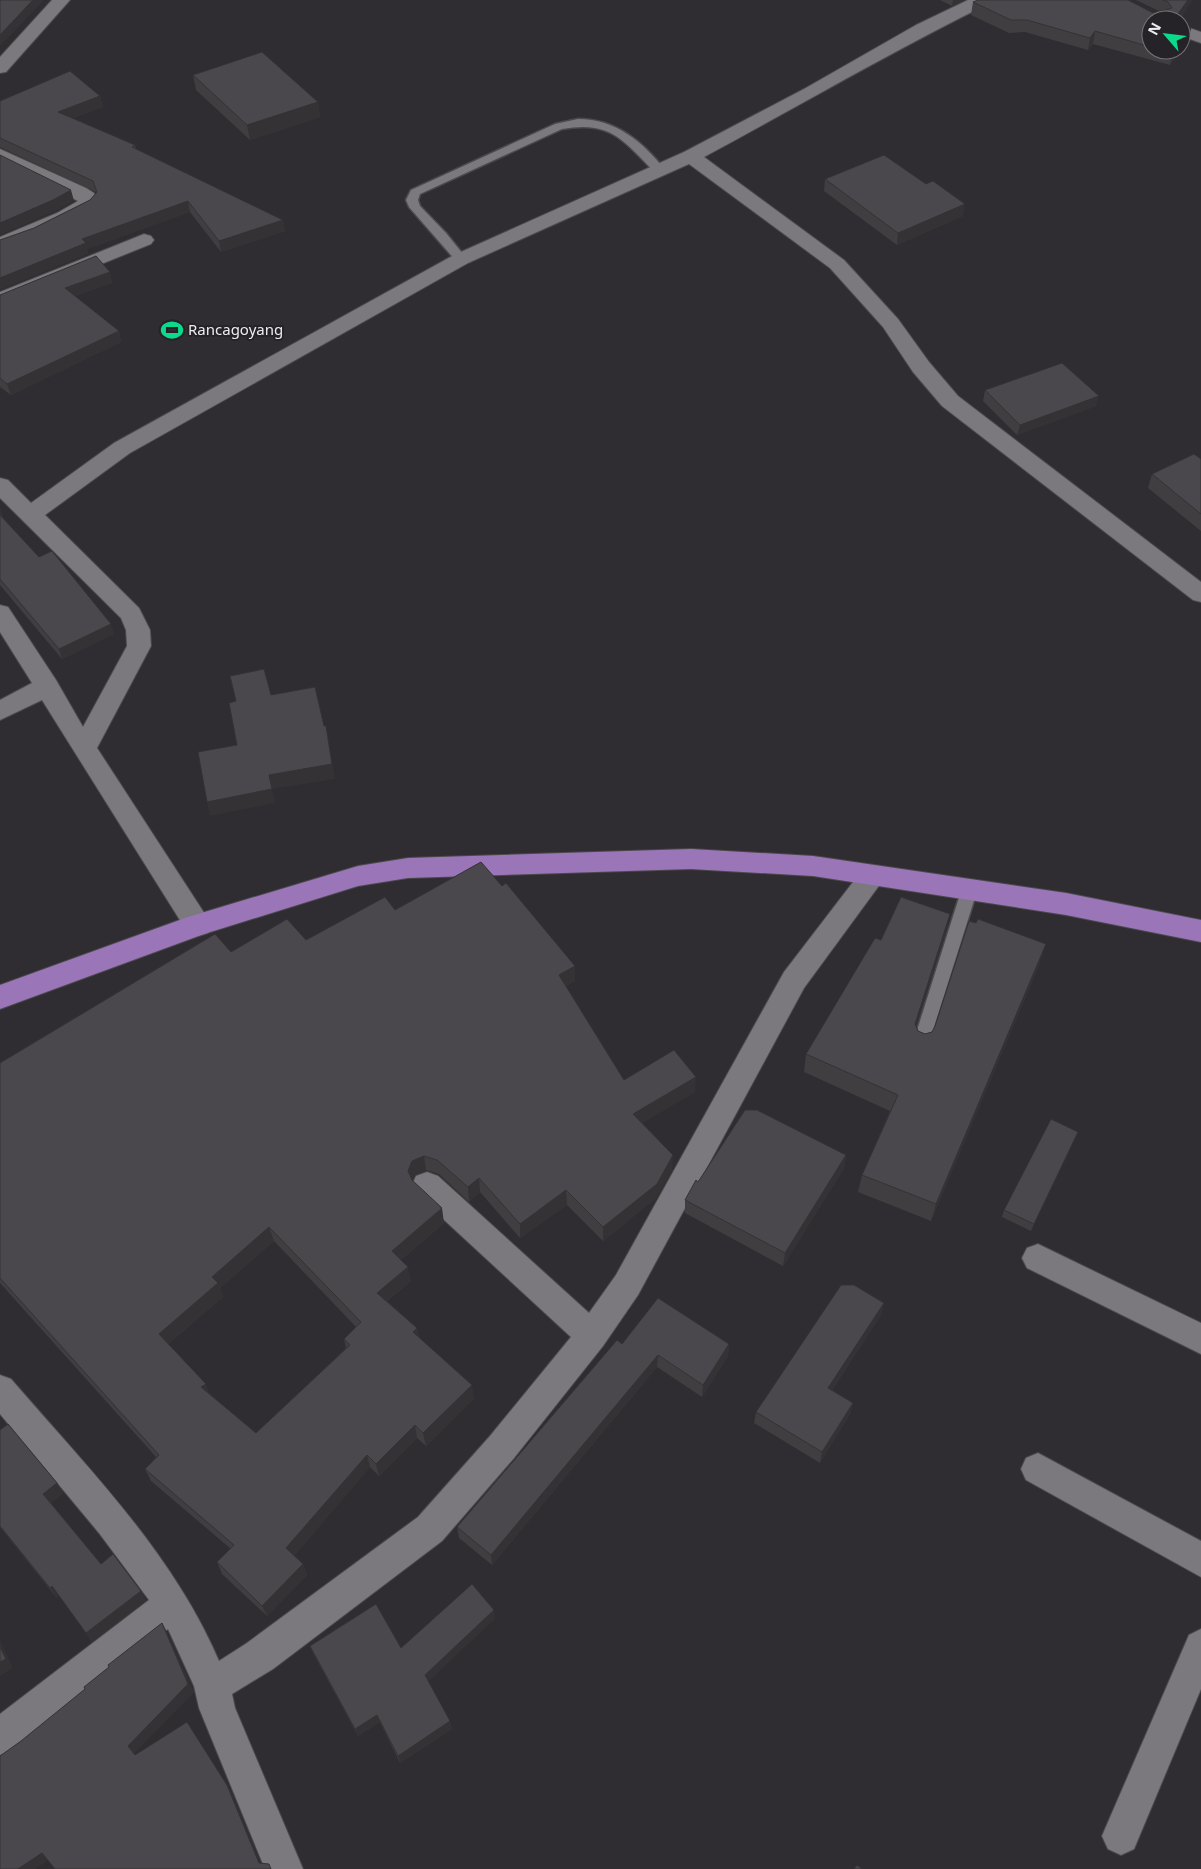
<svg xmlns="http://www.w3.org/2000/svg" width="1201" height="1869" font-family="'Noto Sans',sans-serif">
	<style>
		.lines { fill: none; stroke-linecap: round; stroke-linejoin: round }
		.service-casing { stroke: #4a494c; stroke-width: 3 }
		.minor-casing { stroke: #4a494c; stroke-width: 2 }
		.primary-casing { stroke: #4a494c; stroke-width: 2 }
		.service { fill: #7b797d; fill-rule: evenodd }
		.minor { fill: #7b797d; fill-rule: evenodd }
		.primary { fill: #9a75b7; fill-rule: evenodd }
		.wall { fill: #403e41; fill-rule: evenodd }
		.shaded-wall { fill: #343235 }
		.building { fill: #4a484c; stroke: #343235; fill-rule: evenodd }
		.labels { text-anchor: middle; stroke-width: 4; stroke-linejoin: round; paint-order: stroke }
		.far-poi-label { font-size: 15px; fill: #ecebed; stroke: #252327; text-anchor: start }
	</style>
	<rect width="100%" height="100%" fill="#2f2d31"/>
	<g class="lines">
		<g class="service-casing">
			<g id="service">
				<path d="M578,119C616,119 643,142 666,171L660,174L656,173C623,141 612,120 562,129L420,194L418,200L420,206L446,233L467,259L461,263L457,262L409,207L406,200L411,190L555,124Z"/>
				<polygon points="970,882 976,884 978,888 929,1043 927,1048 921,1050 915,1048 913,1043 962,888 964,884"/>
			</g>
		</g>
		<g class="minor-casing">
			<g id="minor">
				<polygon points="52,0 70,0 6,72 0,73 0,57"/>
				<path d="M968,0H991L988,4C892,51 799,106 704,157L844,260L898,319L929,362L958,396L1201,582V602L1193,600L942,406L913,372L883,327L830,268L689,164L468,263L130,453L45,515L139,608L150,630L151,646L97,748L212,925L208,933L198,936L188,933L42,700L0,720V700L32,683L0,632V605L8,607L56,680L83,727L127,646L126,630L121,618L0,498V478L8,480L31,503L114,443L454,255L684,152L804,89L916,25Z"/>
				<polygon points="1181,25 1201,32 1201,43 1181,36"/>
				<path d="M0,149L86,188L94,193L98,203C88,218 19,245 0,250V237L57,213L78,201L0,162Z"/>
				<polygon points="144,234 151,236 154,240 151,244 0,305 0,292"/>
				<path d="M872,866L881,869L885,876L881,883L804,988L638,1295L603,1346L514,1458L442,1541L273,1669L232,1694L235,1708L303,1869H265L199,1708L194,1686L168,1629L13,1750L0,1755V1714L149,1600L99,1533L0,1414V1375L11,1379C87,1467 173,1553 219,1661L247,1643L418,1517L490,1436L571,1337L416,1194L412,1185L416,1176L427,1172L438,1176L589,1313L616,1275L784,972L863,869Z"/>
				<polygon points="1038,1244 1201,1323 1201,1354 1027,1268 1022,1258 1027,1248"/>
				<polygon points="1038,1453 1201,1541 1201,1577 1026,1480 1021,1469 1026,1458"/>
				<polygon points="1201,1629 1201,1689 1134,1849 1121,1855 1108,1849 1102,1836 1189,1635"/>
			</g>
		</g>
		<g class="primary-casing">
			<polygon id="primary" points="691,849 813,856 1066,893 1201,920 1201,942 1066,915 813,876 691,869 408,878 358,886 204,934 0,1009 0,985 188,917 358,866 408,858"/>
		</g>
		<use href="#service" class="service"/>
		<use href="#minor" class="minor"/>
		<use href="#primary" class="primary"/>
	</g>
	<g class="wall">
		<polygon points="940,0 964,0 952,6"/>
		<polygon points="1136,0 1193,0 1180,19 1182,25 1191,28 1188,40 1151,20 1151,50 1181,50 1170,65 1093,44 1088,50 1025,32 1009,33 971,15 973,2 1153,13 1159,11"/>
		<polygon points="193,75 318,102 320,117 250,140 196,90"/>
		<polygon points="100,96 103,107 73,118 135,145 136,149 283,220 285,231 221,252 190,212 87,249 88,254 34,228 90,200 96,194 96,192 0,147 0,101"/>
		<polygon points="825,179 963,216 897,245 824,191"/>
		<polygon points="110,272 112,283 75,296 119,331 121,342 11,395 0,387 0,295"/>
		<polygon points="985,390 1096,406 1017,435 983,401"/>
		<polygon points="1201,459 1201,531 1148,488 1152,474"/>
		<polygon points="0,507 2,515 1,516 39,557 114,634 62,659 0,585"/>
		<path d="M395,910L575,981L566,986L624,1080L695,1092L642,1123L672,1170L656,1198L603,1241L567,1205L520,1238L480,1192L469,1202L439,1174L426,1170L414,1175L412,1181L444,1223L401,1260L411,1281L387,1301L417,1328L419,1337L474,1398L426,1446L417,1438L379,1476L370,1467L294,1556L303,1564L307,1575L267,1616L222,1574L217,1562L231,1549L151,1481L145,1469L156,1457L0,1283V1063L231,952L306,940ZM274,1241L356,1327L344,1339L346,1348L256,1433L210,1394L168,1344L223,1297L220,1288Z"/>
		<polygon points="946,933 916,1027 918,1031 925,1034 932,1032 1040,963 931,1221 858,1192 862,1175 890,1111 804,1072 806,1054 881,940"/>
		<polygon points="1075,1139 1031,1231 1002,1217 1004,1210"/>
		<polygon points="846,1155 844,1168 783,1266 685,1213 685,1200 698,1182"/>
		<polygon points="884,1303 881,1315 832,1390 853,1403 850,1414 820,1463 754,1423 756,1412"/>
		<polygon points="622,1344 729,1344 728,1356 702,1397 657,1367 492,1565 459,1538 457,1527"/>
		<polygon points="0,1430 57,1483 63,1493 51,1503 101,1564 146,1600 92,1642 59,1595 56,1597 0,1527"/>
		<polygon points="495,1618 428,1681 450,1721 452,1729 400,1763 380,1722 358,1736 313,1653 310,1646 401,1648"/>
	</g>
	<g class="shaded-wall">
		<polygon points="33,0 44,0 0,46 0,35"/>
		<polygon points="953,0 964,0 952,6"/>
		<polygon points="1188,0 1193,0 1179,20 1175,18"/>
		<polygon points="1191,28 1188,40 1181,50 1181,42"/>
		<polygon points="1095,31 1093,44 1088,50 1090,38"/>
		<polygon points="1175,50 1181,50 1170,65 1173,53"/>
		<polygon points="100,96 103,107 61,123 58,112"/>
		<polygon points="318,102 320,117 250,140 247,125"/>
		<polygon points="71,190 74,201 56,211 0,235 0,223"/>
		<polygon points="188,201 190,212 87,249 88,254 0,290 0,278 82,239"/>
		<polygon points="965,204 963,216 897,245 898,233"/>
		<polygon points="283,220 285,231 221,252 219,241"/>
		<polygon points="110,272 112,283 68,299 65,288"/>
		<polygon points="119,331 121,342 11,395 7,384"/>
		<polygon points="1099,396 1096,406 1017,435 1020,425"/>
		<polygon points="0,507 2,515 0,516"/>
		<polygon points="111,624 114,634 62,659 59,649"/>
		<polygon points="326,726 335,779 272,789 269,775"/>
		<polygon points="272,789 275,803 210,816 207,802"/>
		<polygon points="950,914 946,933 911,1042 915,1024"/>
		<polygon points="1046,944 1040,963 931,1221 936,1204"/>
		<polygon points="575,966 575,981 559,990 559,975"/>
		<polygon points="696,1077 695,1092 633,1129 633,1114"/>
		<polygon points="1078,1132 1075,1139 1031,1231 1034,1224"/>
		<polygon points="673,1155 672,1170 656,1198 603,1241 603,1227"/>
		<polygon points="846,1155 844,1168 783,1266 785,1253"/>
		<polygon points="424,1156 426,1170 414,1175 410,1186 408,1171 412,1161"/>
		<polygon points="479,1178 480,1192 469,1202 468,1187"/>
		<polygon points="566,1190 567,1205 520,1238 520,1224"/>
		<polygon points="442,1208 444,1223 395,1265 392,1251"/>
		<polygon points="269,1227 274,1241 220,1288 223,1297 164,1347 159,1334 212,1277"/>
		<polygon points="408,1267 411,1281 380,1306 377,1293"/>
		<polygon points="884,1303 881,1315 825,1400 828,1388"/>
		<polygon points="417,1328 419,1341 413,1332"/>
		<polygon points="729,1344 728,1356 702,1397 703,1385"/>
		<polygon points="658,1355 657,1367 492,1565 491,1555"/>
		<polygon points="206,1384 211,1397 201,1387"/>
		<polygon points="472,1385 474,1398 426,1446 423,1433"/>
		<polygon points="853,1403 850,1414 820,1463 822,1452"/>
		<polygon points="415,1425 417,1438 379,1476 376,1464"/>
		<polygon points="367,1455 370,1467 291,1560 286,1548"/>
		<polygon points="57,1483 63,1493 50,1504 43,1494"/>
		<polygon points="303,1564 307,1575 267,1616 262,1606"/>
		<polygon points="52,1586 59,1595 56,1597 50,1588"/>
		<polygon points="141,1591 146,1600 92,1642 86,1633"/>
		<polygon points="494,1610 495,1618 427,1683 425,1675"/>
		<polygon points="162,1623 167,1632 194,1692 134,1754 128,1746"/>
		<polygon points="0,1640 13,1668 0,1676"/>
		<polygon points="377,1715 380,1722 358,1736 355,1729"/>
		<polygon points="450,1721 452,1729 400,1763 398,1756"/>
		<polygon points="192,1730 232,1793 263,1869 259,1863"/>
		<polygon points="42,1853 50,1859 36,1869 18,1869"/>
	</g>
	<g class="building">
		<polygon points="0,0 33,0 0,35"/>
		<polygon points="978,0 1128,0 1153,13 1172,8 1168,2 1163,0 1188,0 1175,18 1182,20 1182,25 1191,28 1181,42 1181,20 1151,20 1151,47 1095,31 1090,38 1027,20 1011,20 973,2"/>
		<polygon points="1164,50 1175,50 1173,53"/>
		<polygon points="262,52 318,102 247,125 193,75"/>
		<polygon points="70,71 100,96 58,112 135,145 132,147 283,220 219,241 188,201 82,239 86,243 0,278 0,240 34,228 90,200 97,192 93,181 0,138 0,101"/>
		<polygon points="0,155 71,190 53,200 0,223"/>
		<polygon points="884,155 926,184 933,181 965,204 898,233 825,179"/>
		<polygon points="96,256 110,272 65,288 119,331 7,384 0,378 0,295"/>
		<polygon points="1062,363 1099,396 1020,425 985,390"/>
		<polygon points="1194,454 1201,459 1201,514 1152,474"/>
		<polygon points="0,515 39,557 52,551 111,624 59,649 0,579"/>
		<polygon points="264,669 271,695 315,687 324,726 326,726 332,764 269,775 272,789 207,802 198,752 237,745 229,703 236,701 230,676"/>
		<path d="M481,862L502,886L506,883L575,966L559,975L624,1080L674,1050L696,1077L633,1114L673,1155L657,1184L603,1227L566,1190L520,1224L479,1178L468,1187L437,1160L424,1156L412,1161L408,1171L412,1180L442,1208L392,1251L408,1267L377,1293L417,1328L413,1332L472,1385L423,1433L415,1425L376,1464L367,1455L286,1548L303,1564L262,1606L217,1562L234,1545L145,1469L159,1455L0,1278V1063L215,934L231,952L287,919L306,940L385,897L395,910ZM269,1227L361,1322L344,1339L350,1345L256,1433L201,1387L206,1384L159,1334L218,1283L212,1277Z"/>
		<polygon points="901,897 950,914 915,1024 918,1031 925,1034 932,1032 935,1026 969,921 976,923 978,919 1046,944 936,1204 862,1175 898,1095 806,1054 875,938 881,940"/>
		<polygon points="745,1110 757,1110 846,1155 785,1253 685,1200 696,1180 698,1182"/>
		<polygon points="1051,1119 1078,1132 1034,1224 1004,1210"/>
		<polygon points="841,1285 854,1285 884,1303 828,1388 853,1403 822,1452 756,1412"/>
		<polygon points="658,1298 729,1344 703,1385 658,1355 491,1555 457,1527 617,1340 622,1344"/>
		<polygon points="8,1424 57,1483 43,1494 101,1564 113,1554 141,1591 86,1633 52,1586 50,1588 0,1526 0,1430"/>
		<polygon points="472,1584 494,1610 425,1675 450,1721 398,1756 377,1715 355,1729 310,1646 376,1604 401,1648"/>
		<polygon points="162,1623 188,1684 128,1746 135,1755 187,1722 227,1785 259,1863 269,1864 271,1869 55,1869 42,1853 18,1869 0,1869 0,1756 21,1741 85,1689 84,1687 109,1667 108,1665"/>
		<polygon points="0,1647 6,1659 0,1662"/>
		<polygon points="857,1865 862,1869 854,1869"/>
	</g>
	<defs>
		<g id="stadium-bare" transform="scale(1.725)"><path d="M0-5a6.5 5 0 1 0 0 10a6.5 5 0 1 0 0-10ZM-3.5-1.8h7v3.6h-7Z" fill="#0bd98b" stroke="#252327" stroke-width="2.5" paint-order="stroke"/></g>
	</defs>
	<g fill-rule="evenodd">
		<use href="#stadium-bare" x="172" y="330"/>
	</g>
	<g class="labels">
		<g class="far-poi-label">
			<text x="188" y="335">Rancagoyang</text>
		</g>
	</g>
	<g transform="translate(1166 35) rotate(298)"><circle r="24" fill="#252327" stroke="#757376"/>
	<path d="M0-4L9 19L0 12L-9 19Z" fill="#0bd98b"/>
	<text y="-8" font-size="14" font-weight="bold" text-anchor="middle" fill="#ecebed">N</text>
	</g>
</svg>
